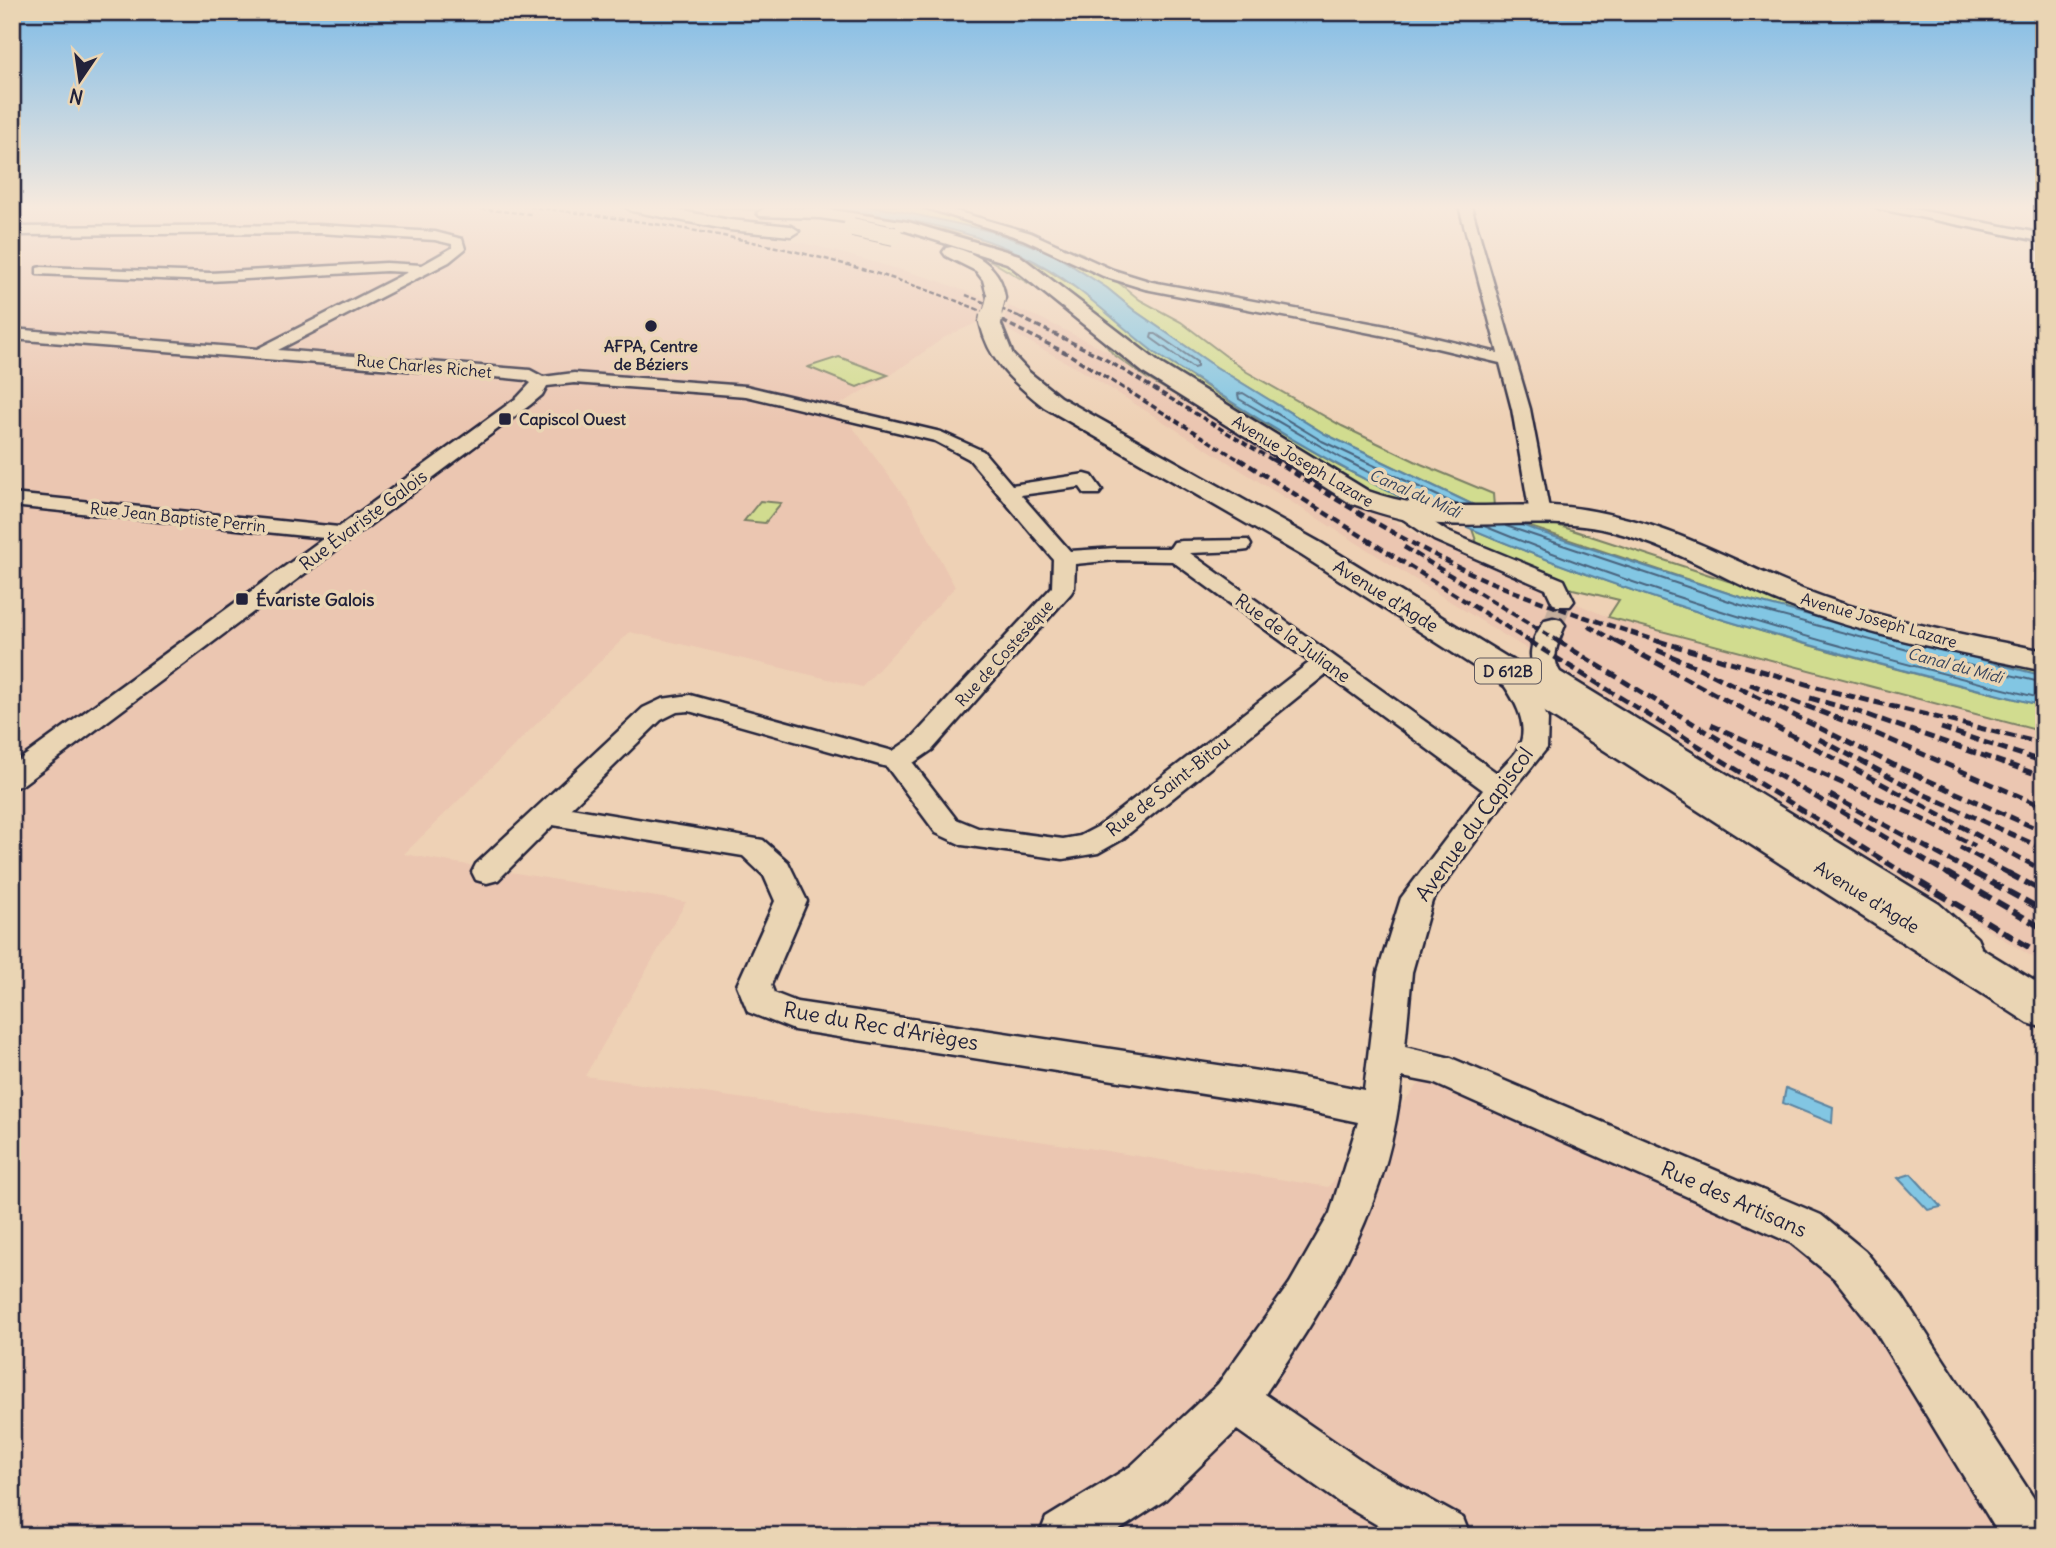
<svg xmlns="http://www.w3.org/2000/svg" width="2056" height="1548" viewBox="0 0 2056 1548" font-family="Delius,sans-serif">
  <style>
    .built { fill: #ebc6b1 }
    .green { fill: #d1dc8f; stroke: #7a7f65; stroke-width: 2 }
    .water { fill: #82c6e3; stroke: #5c84a0; stroke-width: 2 }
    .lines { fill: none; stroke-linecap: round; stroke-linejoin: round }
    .shore { stroke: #48647e; stroke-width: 2 }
    .minor-tunnel { stroke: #c5ae9d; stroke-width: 21; stroke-dasharray: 21 10; stroke-linecap: butt }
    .minor-casing { stroke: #22223b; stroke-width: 5 }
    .major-casing { stroke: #22223b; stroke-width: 5 }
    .minor { fill: #ead5b4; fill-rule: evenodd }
    .major { fill: #ead5b4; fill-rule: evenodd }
    .rail-far4 { stroke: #22223b; stroke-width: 2.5; stroke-dasharray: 5 2.5; stroke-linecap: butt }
    .rail-far3 { stroke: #22223b; stroke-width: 3.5; stroke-dasharray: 6 3.5; stroke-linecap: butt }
    .rail-far2 { stroke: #22223b; stroke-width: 4.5; stroke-dasharray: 8 4.5; stroke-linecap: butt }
    .rail-far1 { stroke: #22223b; stroke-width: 5; stroke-dasharray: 10 5; stroke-linecap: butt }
    .rail { stroke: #22223b; stroke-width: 6; stroke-dasharray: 13 6; stroke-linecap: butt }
    .major-bridge-far1-casing { stroke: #22223b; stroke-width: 20; stroke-linecap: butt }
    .major-bridge-casing { stroke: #22223b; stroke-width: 25; stroke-linecap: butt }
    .major-bridge-far1 { stroke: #ead5b4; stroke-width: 18 }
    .major-bridge { stroke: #ead5b4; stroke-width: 22 }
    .poi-dot { fill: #22223b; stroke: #ead5b4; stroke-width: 2.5 }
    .labels { text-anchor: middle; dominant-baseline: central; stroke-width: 7; stroke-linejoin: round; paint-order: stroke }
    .far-poi-label { font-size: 16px; font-weight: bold; fill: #22223b; stroke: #ead5b4 }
    .far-street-label { font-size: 16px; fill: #22223b; stroke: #ead5b4 }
    .far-water-label { font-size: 16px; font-style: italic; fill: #35435d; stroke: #ead5b4 }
    .shield { fill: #ead5b4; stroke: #5e585f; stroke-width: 2 }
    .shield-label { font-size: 16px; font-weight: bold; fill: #22223b }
    .street-label { font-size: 18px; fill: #22223b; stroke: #ead5b4 }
    .poi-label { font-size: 18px; font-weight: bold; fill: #22223b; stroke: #ead5b4; text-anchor: start }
    .near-street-label { font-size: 21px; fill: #22223b; stroke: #ead5b4 }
  </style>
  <rect width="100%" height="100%" fill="#eed1b5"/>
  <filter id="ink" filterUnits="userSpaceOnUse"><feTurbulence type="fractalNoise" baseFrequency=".0143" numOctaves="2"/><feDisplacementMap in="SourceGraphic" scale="14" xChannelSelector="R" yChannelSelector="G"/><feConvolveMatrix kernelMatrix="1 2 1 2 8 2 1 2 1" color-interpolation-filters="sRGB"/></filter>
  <g filter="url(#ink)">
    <g class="built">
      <polygon points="12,206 590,206 709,224 816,246 930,278 990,300 983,320 945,337 891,375 837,406 912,507 955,587 862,687 630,632 404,854 686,902 585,1076 1101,1150 1328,1187 1435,1066 1834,1232 2044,1508 2044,1536 12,1536"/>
      <polygon points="1008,306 1040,318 1113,354 1145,377 1425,539 1608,617 2044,732 2044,964 1499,632 1084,372 1002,327"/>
    </g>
    <g class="green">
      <polygon points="698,206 798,206 855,213 944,230 1023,255 1081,291 1155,353 1252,416 1339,466 1415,504 1410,511 1318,480 1145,377 1113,354 1096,333 1053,298 983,256 905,231 872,224 792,213"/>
      <polygon points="864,206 902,206 961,215 1022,231 1083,254 1140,300 1181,322 1247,372 1342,426 1421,464 1493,494 1494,507 1480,508 1325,434 1216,367 1135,311 1107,288 1050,252 899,211"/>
      <polygon points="839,357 888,375 857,387 808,367"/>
      <polygon points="760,501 781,503 765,523 744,521"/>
      <polygon points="1540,514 1560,526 1728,581 1779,590 1842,609 2044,653 2044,676 1743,598 1507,519"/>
      <path d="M1472,529c183,78 378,130 572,177v26l-436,-115 11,-17 -63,-15 -76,-33z"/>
    </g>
    <g class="water">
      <path d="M798,206h66l35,5 91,20 60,21 57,36 28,23 81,56 109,67 159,76 53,21 206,67 301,78v30c-227,-56 -456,-116 -666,-220 -61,-31 -120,-66 -177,-104 -15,-10 -31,-18 -46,-29 -43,-33 -81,-74 -131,-97 -68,-33 -151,-43 -226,-50z"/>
      <polygon points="1786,1088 1833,1107 1832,1123 1783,1103"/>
      <polygon points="1911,1174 1941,1207 1928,1210 1898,1178"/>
    </g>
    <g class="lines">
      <g class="shore">
        <polygon points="1152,334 1156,334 1197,362 1197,367 1193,368 1151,338"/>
        <polyline points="1429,503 1343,459 1239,399 1238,394 1243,393 1322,441 1455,504"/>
        <path d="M1484,526c182,75 369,126 560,173"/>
        <polyline points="1506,526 1741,605 1930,656 2044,683"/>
      </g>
      <polyline class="minor-tunnel" points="1553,625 1562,601"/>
      <g class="minor-casing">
        <g id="minor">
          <polygon points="920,206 938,206 1031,233 1113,270 1152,282 1386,326 1498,353 1459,206 1471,206 1530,409 1550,514 1547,518 1533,518 1530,514 1512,409 1500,363 1386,336 1145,289 1103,276 1023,239"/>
          <polygon points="1874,206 1897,206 2044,234 2044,242 1880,209"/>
          <path d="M319,225l116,7 27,7 3,10 -16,13 -171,88 252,20 13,7 31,-4 172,13 195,46 42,19 29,34 73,-11 7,2 10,14 -3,4h-14l-5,-7 -59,8 49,56 46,-3h54l4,-6 8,-1 66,-1 3,5 -3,5 -8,1 -50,2 307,220c6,-8 18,-17 22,-26 13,-28 -12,-57 -26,-78l3,-5 9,-2 9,2 21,27 13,28 -1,29 -38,47 -77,106 -20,71 -7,75 46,11 370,157 44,36 37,45 142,218v22h-44l-128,-210 -37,-47 -44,-36 -358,-160 -31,-6c-12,125 -68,216 -137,317l109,75 89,49 7,18h-74l-56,-33 -103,-73 -72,70 -55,36h-71l7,-18 85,-52 87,-82 72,-101 40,-70 28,-91 -66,-14 -498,-78 -46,-18 -11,-27 38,-84 -11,-25 -21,-20 -190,-31 -55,55 -11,3 -11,-3 -4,-8 4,-8 167,-156 19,-9 28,-4 203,56 19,-13 140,-151 1,-28 -84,-100 -34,-18 -189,-45 -172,-13 -27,3 -5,9 -12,10 -508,380 -10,3v-23l312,-227 -312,-32v-12l327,33 179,-130 13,-14 -5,-3 -19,-2 -495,-39v-10l245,20 151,-77 -22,-1 -176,10 -173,-7v-6l5,-1 168,6 176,-10 36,2 30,-17v-4l-17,-4 -116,-7 -307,2v-8zM1116,560l56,1 138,101 -211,164 -19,10 -17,3 -85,-11 -22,-9 -43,-56 19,-13 139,-157 3,-5 1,-24zM1326,674l157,116 -82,108 -23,74 -14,118 -72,-14 -495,-74 -23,-9 -3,-8 36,-84 -19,-39 -25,-22 -192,-32 90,-88 16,-8 12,-1 198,56 49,66 26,12 101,14 35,-6 23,-13z"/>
          <polygon points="1410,509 1417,511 1448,532 1564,580 1574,601 1570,606 1554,606 1546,589 1434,540 1403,519 1400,515 1403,511"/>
          <path d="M1553,618l8,2 4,5c-6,16 -15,31 -5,47l379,232 38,34 4,9 -4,9c-26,8 -43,-19 -60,-36l-375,-238c-17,-22 -13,-39 3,-62z"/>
        </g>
      </g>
      <g class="major-casing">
        <g id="major">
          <polygon points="624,206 655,206 730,220 791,226 799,231 791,236 730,230 632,211"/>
          <path d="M765,208h55l88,14 111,33 142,109 207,127c61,23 121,12 184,15 23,1 46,5 68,11 65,15 121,48 182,72 78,31 161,45 242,62v20c-88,-19 -178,-35 -262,-68 -57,-23 -110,-57 -171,-72 -62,-15 -122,-2 -185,-8 -26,-3 -51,-11 -76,-20l-205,-129 -138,-111 -101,-32 -86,-13 -60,-2 -3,-3z"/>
          <path d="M952,247c27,7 50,21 53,51l-2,4h-14l-6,-22 -7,-9 -30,-15 -3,-4 3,-4z"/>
          <path d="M990,316l10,6 13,33 16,17 31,25 261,146 723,444v41l-16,-5 -727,-468 -257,-148c-30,-24 -56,-46 -64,-85z"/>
        </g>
      </g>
      <use href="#minor" class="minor"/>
      <use href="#major" class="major"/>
      <g class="rail-far4">
        <polyline points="434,206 460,207"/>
        <polyline points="451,206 531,214"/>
        <path d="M522,206c162,19 325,46 476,112"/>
        <polyline points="966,295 1023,318"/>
      </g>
      <g class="rail-far3">
        <polyline points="994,317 1070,355 1241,461"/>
        <polyline points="1019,317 1100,356 1274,461"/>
      </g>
      <g class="rail-far2">
        <polyline points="1239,459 1532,643"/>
        <path d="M1272,459c69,44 139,87 214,121 58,25 118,43 177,63"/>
        <polyline points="1404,547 1561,643"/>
        <polyline points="1588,626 1619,643"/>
      </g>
      <g class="rail-far1">
        <polyline points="1529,641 1907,875"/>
        <polyline points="1558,641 1771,771 1950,875"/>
        <polyline points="1616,641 2044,871"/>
        <polyline points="1658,641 1834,692 2044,744"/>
        <polyline points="1657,650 1701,669 1896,766 2044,832"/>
        <polyline points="1750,684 1870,731 2044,807"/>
        <polyline points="1810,698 1862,713 2044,777"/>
        <polyline points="1711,725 1910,813 1975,846"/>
        <polyline points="1941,728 2044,762"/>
        <polyline points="1819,739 1921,793 2044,849"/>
        <polyline points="1830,795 1977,875"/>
        <polyline points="1960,847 2012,875"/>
      </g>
      <g class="rail">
        <polyline points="1904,873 2044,956"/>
        <polyline points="1947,873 2044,929"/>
        <polyline points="1974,873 2044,911"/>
        <polyline points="2008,873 2044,892"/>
      </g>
      <g class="major-bridge-far1-casing">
        <g id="major-bridge-far1">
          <polyline points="852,227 894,236"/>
          <polyline points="991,318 996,298"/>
        </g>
      </g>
      <g class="major-bridge-casing">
        <polyline id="major-bridge" points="990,322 991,317"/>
      </g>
      <use href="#major-bridge-far1" class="major-bridge-far1"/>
      <use href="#major-bridge" class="major-bridge"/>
    </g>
  </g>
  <linearGradient id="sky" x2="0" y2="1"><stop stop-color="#7fbbe6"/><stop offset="0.49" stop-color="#f7eade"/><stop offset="1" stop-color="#f7eade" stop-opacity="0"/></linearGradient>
  <rect width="2056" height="423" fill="url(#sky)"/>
  <g class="poi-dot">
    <circle cx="651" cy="326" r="7"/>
    <rect x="498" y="412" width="14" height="14" rx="3.5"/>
    <rect x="235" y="592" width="14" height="14" rx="3.5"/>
  </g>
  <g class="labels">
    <g class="far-poi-label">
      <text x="651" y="346">AFPA, Centre<tspan x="651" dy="18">de Béziers</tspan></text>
      <text x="519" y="419" text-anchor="start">Capiscol Ouest</text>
    </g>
    <g class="far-street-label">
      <text transform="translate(424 366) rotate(5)">Rue Charles Richet</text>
      <text transform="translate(1303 461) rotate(31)">Avenue Joseph Lazare</text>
      <text transform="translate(178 517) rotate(6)">Rue Jean Baptiste Perrin</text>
      <text transform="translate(1879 620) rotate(16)">Avenue Joseph Lazare</text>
      <text transform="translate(1004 653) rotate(-48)">Rue de Costesèque</text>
    </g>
    <g class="far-water-label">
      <text transform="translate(1415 493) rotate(24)">Canal du Midi</text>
      <text transform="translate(1955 665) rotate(15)">Canal du Midi</text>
    </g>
    <rect class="shield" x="1475" y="658.5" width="66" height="25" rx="5"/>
    <g class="shield-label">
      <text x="1508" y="671">D 612B</text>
    </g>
    <g class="street-label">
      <text transform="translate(363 520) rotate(-37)">Rue Évariste Galois</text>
      <text transform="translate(1386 596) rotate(32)">Avenue d'Agde</text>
      <text transform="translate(1293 638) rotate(36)">Rue de la Juliane</text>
      <text transform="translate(1168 786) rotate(-38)">Rue de Saint-Bitou</text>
      <text transform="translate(1867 897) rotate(32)">Avenue d'Agde</text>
    </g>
    <g class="poi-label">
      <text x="256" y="599">Évariste Galois</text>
    </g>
    <g class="near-street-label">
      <text transform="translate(1474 824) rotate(-54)">Avenue du Capiscol</text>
      <text transform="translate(881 1026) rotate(10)">Rue du Rec d'Arièges</text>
      <text transform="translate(1734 1199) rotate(24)">Rue des Artisans</text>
    </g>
  </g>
  <rect width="2056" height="1548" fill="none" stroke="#ead5b4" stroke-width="42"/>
  <rect x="21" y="21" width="2014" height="1506" fill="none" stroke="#22223b" stroke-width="2.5" filter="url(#ink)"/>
  <g transform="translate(80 80) rotate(193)" stroke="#ead5b4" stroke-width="5" paint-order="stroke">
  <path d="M0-5L12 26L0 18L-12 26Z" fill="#22223b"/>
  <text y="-10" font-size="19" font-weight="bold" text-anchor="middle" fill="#22223b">N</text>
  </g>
</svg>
